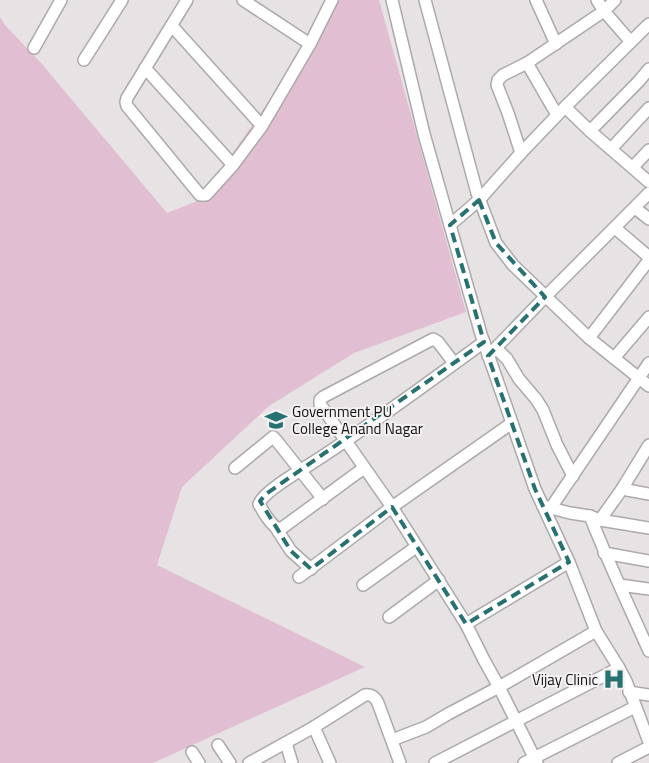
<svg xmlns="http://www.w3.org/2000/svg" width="649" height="763" viewBox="0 0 649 763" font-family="'Titillium Web',sans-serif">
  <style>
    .green { fill: #e2bed2 }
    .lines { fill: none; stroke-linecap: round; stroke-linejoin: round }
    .minor-casing { stroke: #ada9ab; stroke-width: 14 }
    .minor { stroke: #fff; stroke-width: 11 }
    .marked { fill: none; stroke: #277271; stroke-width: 4; stroke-dasharray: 10 6; stroke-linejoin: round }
    .labels { text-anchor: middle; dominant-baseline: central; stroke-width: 4; stroke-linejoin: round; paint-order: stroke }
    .poi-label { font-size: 15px; fill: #111011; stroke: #f5f1f3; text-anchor: start }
  </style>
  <rect width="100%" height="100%" fill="#e7e3e5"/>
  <polygon class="green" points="339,0 379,0 466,312 354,353 269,406 182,487 157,565 365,667 153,763 0,763 0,17 5,25 41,63 167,213 200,200"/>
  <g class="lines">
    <g class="minor-casing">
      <g id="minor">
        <polyline points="187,0 127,98 126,102 127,106 200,195 206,195 233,165 262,126 310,44 332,0"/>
        <polyline points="243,0 310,44"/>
        <polyline points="392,0 424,134 481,334 535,489 569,562 596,631 619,668 626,681 649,742"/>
        <polyline points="425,0 477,193 496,243 513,265 589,338 649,386"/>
        <polyline points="536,0 556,44"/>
        <polyline points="597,0 604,11 630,41"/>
        <polyline points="172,26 262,126"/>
        <polyline points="34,48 61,0"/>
        <polyline points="84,60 122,0"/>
        <polyline points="527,63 557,115"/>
        <polyline points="145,68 233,165"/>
        <polyline points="565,107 590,131 649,182"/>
        <polyline points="590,131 639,81 649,69"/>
        <polyline points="611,149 649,108"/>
        <polyline points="521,153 508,113 497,85 498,80 503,75 527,63 604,11 615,0"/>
        <polyline points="633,167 649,150"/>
        <polyline points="635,208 649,219"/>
        <polyline points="450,225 479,200 521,153 565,107 649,24"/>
        <polyline points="615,228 649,257"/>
        <polyline points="589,338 649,260"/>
        <polyline points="496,348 507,359 519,379 536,399 543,410 557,445 573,476"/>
        <polyline points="488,356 545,297 649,193"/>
        <polyline points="614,358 649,317"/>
        <polyline points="454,363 438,342 433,339 323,397 320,400 320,404 392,507 466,624 484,660 499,687 596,631"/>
        <polyline points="235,468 273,437 276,440 323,499"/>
        <path d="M364,468l-82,60c-1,0 -3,1 -4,0 -6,-1 -16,-18 -19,-24 4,-12 39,-32 50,-39 60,-38 117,-81 175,-123"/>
        <polyline points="622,489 649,494"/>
        <polyline points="543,506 570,513 590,516 600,520 649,528"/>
        <polyline points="550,509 649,363"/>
        <path d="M590,516c18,46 39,90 59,135"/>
        <polyline points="600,520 622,489 649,445"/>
        <polyline points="276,528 291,551 311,569"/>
        <polyline points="604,553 649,561"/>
        <polyline points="299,577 392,507 512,423"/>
        <polyline points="363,585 416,547"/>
        <polyline points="620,585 649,589"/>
        <polyline points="389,617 439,580"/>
        <polyline points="466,624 569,562"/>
        <polyline points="629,692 649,695"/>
        <polyline points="314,727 330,763"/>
        <polyline points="392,740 426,727 448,714 499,687 516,721 435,763"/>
        <polyline points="286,743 292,763"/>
        <polyline points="218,745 230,763"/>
        <polyline points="192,752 199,763"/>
        <path d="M249,763l65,-36 51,-32c7,-1 10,2 13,8l22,60"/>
        <polyline points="524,763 635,707"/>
        <polyline points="537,763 516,721 619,668"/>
        <polyline points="618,763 649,747"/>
      </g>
    </g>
    <use href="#minor" class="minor"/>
  </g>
  <path class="marked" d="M479,200l17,43 49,54 -57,59 47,133 34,73 -103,62 -74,-117 -81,62 -20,-18 -31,-50 6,-7 218,-152 -34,-117z"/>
  <defs>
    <g id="university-bare" transform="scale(1.725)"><path d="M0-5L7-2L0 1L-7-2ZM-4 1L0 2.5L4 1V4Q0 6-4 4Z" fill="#277271" stroke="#f5f1f3" stroke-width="2.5" paint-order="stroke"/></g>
    <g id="hospital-bare" transform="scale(1.725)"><path d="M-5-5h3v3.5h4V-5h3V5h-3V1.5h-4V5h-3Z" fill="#277271" stroke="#f5f1f3" stroke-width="2.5" paint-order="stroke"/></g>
  </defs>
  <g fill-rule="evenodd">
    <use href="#university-bare" x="276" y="420"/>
    <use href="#hospital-bare" x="614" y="679"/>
  </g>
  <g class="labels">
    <g class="poi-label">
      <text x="292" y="411">Government PU<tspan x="292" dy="17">College Anand Nagar</tspan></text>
      <text x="598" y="679" text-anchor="end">Vijay Clinic</text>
    </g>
  </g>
</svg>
